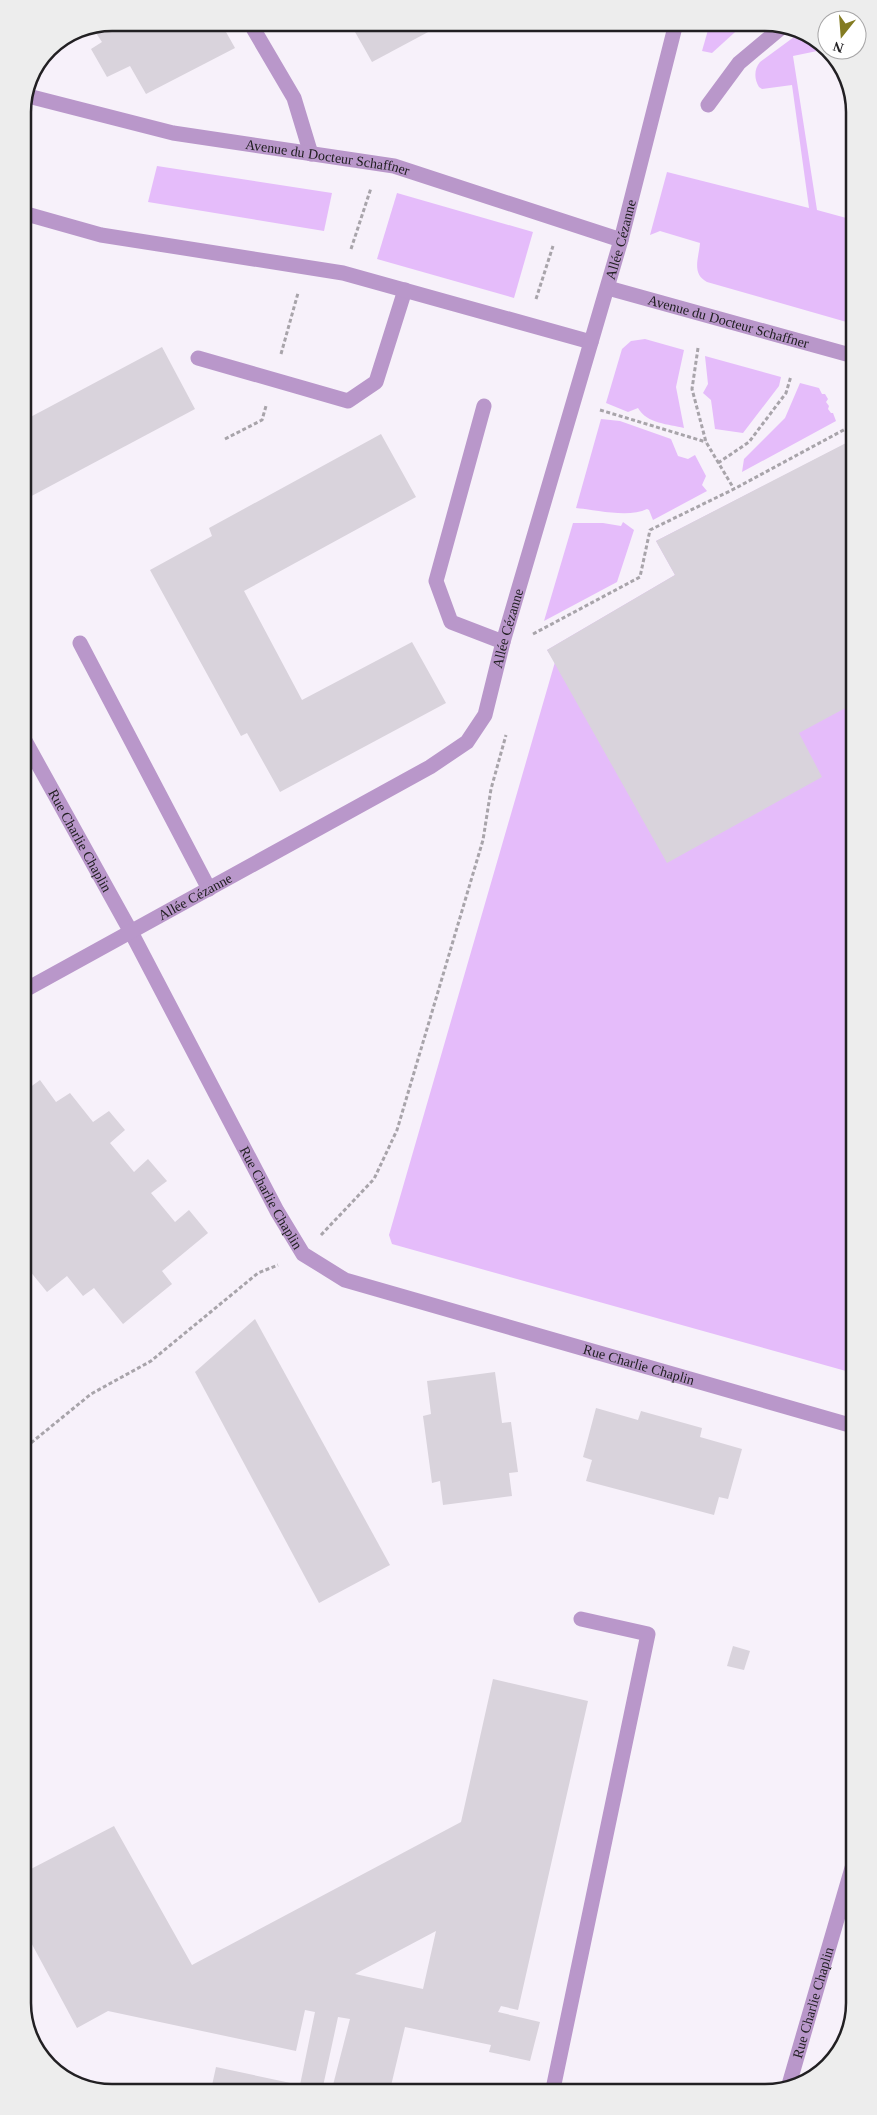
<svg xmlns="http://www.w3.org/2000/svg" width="877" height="2115" viewBox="0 0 877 2115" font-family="'Times New Roman',serif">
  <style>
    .green { fill: #e5bcfa }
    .building { fill: #d9d3dc; fill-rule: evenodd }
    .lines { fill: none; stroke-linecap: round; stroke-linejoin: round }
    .path { stroke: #a8a4aa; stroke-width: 3; stroke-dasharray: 4 2.5; stroke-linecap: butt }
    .lane { stroke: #b997ca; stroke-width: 15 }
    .street { stroke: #b997ca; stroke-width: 15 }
    .labels { text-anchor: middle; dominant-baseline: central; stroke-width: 5; stroke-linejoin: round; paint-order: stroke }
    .street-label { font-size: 14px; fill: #222023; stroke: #fff }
    .rim { fill: none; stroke: #222023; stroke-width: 2.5 }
  </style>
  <rect width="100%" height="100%" fill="#f7f1fa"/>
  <g class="green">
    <polygon points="710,23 745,23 712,53 702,51"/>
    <path d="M794,37l19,4 9,9 -29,6 24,154 33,9v104l-143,-41c-16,-8 -8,-25 -7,-39l-40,-12 -10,4 17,-63 142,36 -17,-123 -30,4 -3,-2c-5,-8 -5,-18 1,-25z"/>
    <polygon points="157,166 332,193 324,231 148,202"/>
    <polygon points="397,193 533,232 514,298 377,259"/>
    <path d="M645,339l39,11 -8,37 8,41c-15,-4 -37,-4 -46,-20l-10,4 -22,-9 16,-54 9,-8z"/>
    <polygon points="705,356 781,377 779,386 743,433 715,429 711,400 703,393 708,384"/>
    <polygon points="800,383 819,388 822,394 825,394 828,399 826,402 829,406 828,409 831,413 833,413 836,421 742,472 744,459 785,418"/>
    <path d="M601,419l19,2 51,18 7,17 10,3 7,-4 11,21 -4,9 5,6 -54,29 -4,-10 -2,-1c-18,9 -51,1 -71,-1z"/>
    <polygon points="851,441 853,1373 392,1244 389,1235 555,662 547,650 675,575 656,541"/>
    <polygon points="623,522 634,530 617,582 544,621 573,523 603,523 621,526"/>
  </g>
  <g class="building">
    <polygon points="113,23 221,23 235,48 146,94 130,66 107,77 91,49 102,42 92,27"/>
    <polygon points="350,23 445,23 372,62"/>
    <polygon points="162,347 195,409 24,500 23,421"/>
    <polygon points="381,434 416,497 244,591 302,700 412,642 446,703 280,792 247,733 241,736 150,570 212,536 209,528"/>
    <polygon points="848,442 851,448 851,705 799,733 822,777 667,863 547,650 675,575 656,541"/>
    <polygon points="40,1080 56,1102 70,1093 93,1122 109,1111 125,1130 110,1143 134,1172 148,1159 167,1181 151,1193 175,1222 189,1210 208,1233 162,1271 172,1284 123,1324 94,1288 83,1296 67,1276 47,1292 25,1265 25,1091"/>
    <polygon points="255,1319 390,1565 319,1603 195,1372"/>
    <polygon points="495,1372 502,1423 511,1422 518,1472 509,1473 512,1496 443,1505 440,1481 432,1483 423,1416 431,1414 427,1381"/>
    <polygon points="596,1408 638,1420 641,1411 702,1428 700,1437 742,1449 728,1499 719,1497 714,1515 586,1481 592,1460 583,1457"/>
    <polygon points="733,1646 750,1651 744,1670 727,1666"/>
    <path d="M493,1679l95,22 -70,309 -17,-4 -3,6 42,10 -10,39 -41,-9 2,-7 -86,-18 -15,63 -35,1 -22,-6 17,-66 -12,-2 -16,74 -105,1 -6,-2 5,-23 84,18 15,-73 -10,-2 -9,41 -188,-40 -31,17 -50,-93v-64l87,-45 78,139 269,-143zM436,1931l-13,58 -68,-15z"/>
  </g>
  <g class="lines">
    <g class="path">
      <polyline points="351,249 371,188"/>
      <polyline points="536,299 553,246"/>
      <polyline points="698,348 692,389 706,442 734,489"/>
      <polyline points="281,354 298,293"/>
      <polyline points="600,410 706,442"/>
      <polyline points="225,439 262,420 266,406"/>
      <polyline points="718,463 749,442 786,393 791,376"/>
      <polyline points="533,634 640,577 650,530 734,489 851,426"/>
      <polyline points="321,1235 374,1179 397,1130 483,840 491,789 506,735"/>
      <polyline points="26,1447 91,1394 151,1361 258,1273 278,1265"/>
    </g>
    <g class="lane">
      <polyline points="250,23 294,98 311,154"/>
      <polyline points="708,105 739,63 782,27"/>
      <polyline points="198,358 348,401 376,382 405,290"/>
      <polyline points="484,406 436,581 451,622 503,642"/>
      <polyline points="80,643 209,889"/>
      <polyline points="553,2089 648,1634 581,1619"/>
    </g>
    <g class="street">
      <path id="s1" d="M28,96l145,37 221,33 227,74"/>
      <polyline points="23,213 101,235 343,273 591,342"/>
      <path id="s2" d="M608,288l242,67"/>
      <path id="s3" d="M24,739l107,193 146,279 26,43 42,26 508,146"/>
      <path id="s4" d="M25,990l405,-223 37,-25 18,-27 18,-73 118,-402 55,-217"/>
      <path id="s5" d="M788,2088l66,-227"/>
    </g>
  </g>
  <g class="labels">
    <g class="street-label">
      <text stroke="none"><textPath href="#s1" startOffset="306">Avenue du Docteur Schaffner</textPath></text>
      <text stroke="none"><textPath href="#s4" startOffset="1034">Allée Cézanne</textPath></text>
      <text stroke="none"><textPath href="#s2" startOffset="125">Avenue du Docteur Schaffner</textPath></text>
      <text stroke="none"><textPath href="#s4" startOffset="629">Allée Cézanne</textPath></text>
      <text stroke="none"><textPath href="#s3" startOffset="116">Rue Charlie Chaplin</textPath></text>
      <text stroke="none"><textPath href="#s4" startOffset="194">Allée Cézanne</textPath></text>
      <text stroke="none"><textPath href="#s3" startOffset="521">Rue Charlie Chaplin</textPath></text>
      <text stroke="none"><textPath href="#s3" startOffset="941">Rue Charlie Chaplin</textPath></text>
      <text stroke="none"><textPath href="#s5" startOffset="89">Rue Charlie Chaplin</textPath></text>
    </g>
  </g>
  <path d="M0 0H877V2115H0ZM112 31H765A81 81 0 0 1 846 112V2003A81 81 0 0 1 765 2084H112A81 81 0 0 1 31 2003V112A81 81 0 0 1 112 31Z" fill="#ededed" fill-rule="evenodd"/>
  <path class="rim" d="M112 31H765A81 81 0 0 1 846 112V2003A81 81 0 0 1 765 2084H112A81 81 0 0 1 31 2003V112A81 81 0 0 1 112 31Z"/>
  <g transform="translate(842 35) rotate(197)"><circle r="24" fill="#ffffff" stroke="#a7a6a7"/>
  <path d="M0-4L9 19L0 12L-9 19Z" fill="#837b21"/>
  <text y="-8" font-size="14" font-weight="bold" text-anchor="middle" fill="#222023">N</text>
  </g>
</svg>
